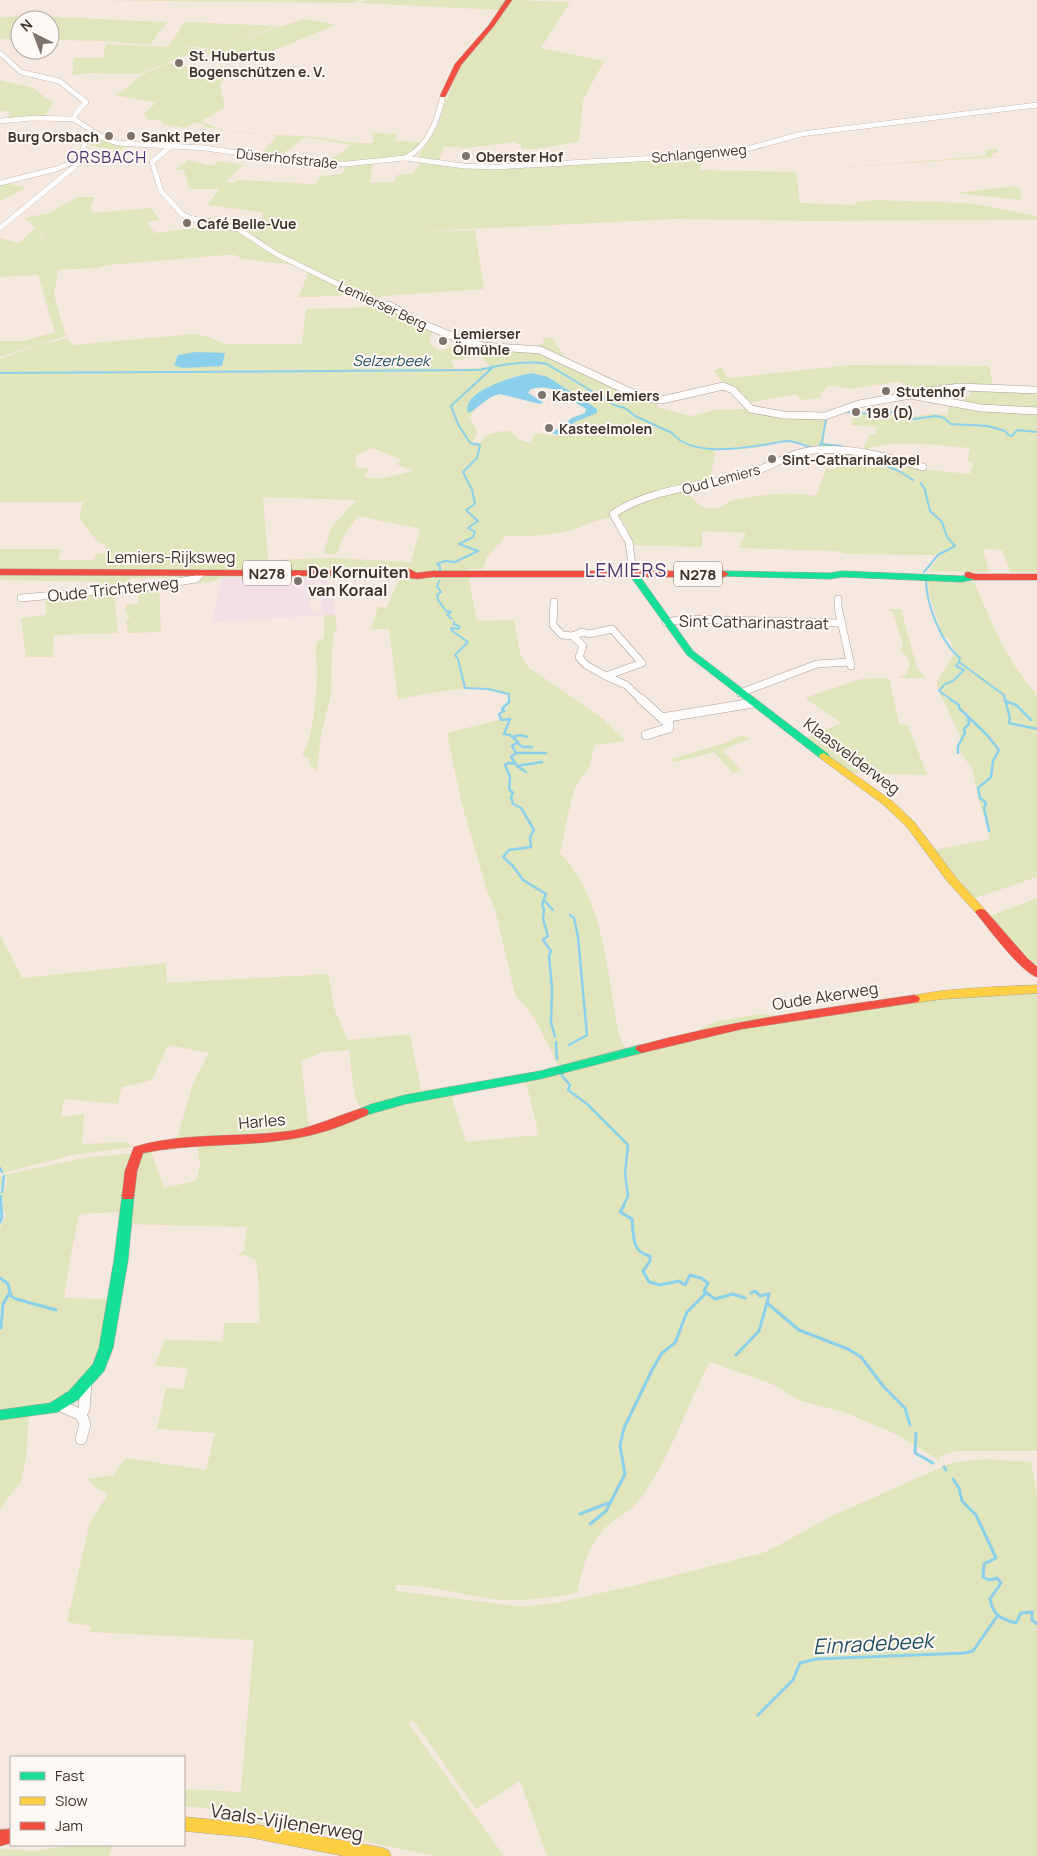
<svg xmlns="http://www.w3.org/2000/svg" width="1037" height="1856" viewBox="0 0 1037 1856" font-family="Manrope,sans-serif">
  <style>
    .commercial { fill: #f1e1e6; fill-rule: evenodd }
    .green { fill: #e0e5bc; fill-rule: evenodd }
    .water { fill: #8bd0ea }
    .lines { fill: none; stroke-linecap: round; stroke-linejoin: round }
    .stream-far2 { stroke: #8bd0ea; stroke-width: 2 }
    .stream-far1 { stroke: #8bd0ea; stroke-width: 2.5 }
    .stream { stroke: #8bd0ea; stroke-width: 3 }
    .street-far3-casing { stroke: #a99f97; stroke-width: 5.5 }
    .street-far2-casing { stroke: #a99f97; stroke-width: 8 }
    .street-far1-casing { stroke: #a99f97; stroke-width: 10 }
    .street-casing { stroke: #a99f97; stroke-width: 12 }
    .fast-casing { stroke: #a99f97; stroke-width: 1 }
    .slow-casing { stroke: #a99f97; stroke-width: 1 }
    .jam-casing { stroke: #a99f97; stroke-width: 1 }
    .street-far3 { stroke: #fefcfa; stroke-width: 5 }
    .street-far2 { stroke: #fefcfa; stroke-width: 7 }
    .street-far1 { stroke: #fefcfa; stroke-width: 9 }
    .street { stroke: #fefcfa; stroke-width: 11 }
    .fast { fill: #16e098; fill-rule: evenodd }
    .slow { fill: #ffcf43; fill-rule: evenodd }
    .jam { fill: #f24e42; fill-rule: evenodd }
    .poi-dot { fill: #7e726a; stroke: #fef8f4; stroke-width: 2 }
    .labels { text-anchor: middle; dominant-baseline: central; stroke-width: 4; stroke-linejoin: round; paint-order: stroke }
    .far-poi-label { font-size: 14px; font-weight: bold; fill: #3e332b; stroke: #fef8f4; text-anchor: start }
    .far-street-label { font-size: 14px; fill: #3e332b; stroke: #fef8f4 }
    .far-water-label { font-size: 15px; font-style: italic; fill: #255264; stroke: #fef8f4 }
    .shield { fill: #fef8f4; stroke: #786e67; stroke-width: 1 }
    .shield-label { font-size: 15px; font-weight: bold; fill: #3e332b }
    .far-quarter-label { font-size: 16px; letter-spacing: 1px; fill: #48326d; stroke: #fef8f4 }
    .street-label { font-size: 16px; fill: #3e332b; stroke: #fef8f4 }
    .poi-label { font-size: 16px; font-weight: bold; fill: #3e332b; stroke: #fef8f4; text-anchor: start }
    .quarter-label { font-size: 19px; letter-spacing: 1px; fill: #48326d; stroke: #fef8f4 }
    .near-street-label { font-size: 19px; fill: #3e332b; stroke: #fef8f4 }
    .near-water-label { font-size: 21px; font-style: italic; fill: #255264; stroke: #fef8f4 }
  </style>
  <rect width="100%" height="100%" fill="#f5e8df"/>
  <path class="commercial" d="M222,577l106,1 1,16 5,4 1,17 -123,7zM314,583h7v30h-9l-3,-11 4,-7z"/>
  <g class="green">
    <polygon points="78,0 360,0 351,3"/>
    <polygon points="368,0 506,0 500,10 358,3"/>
    <polygon points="512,0 570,2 541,48 604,61 583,100 579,142 534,149 522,149 521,145 513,142 466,148 444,146 439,162 420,157 419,155 437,128 445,103 461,64 493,27"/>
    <polygon points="40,16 161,22 167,22 150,45 103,41 50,40 50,20 20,20 20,40 0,39 0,17"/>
    <polygon points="305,19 336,25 245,62 198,52"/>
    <polygon points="185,22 279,26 209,48 176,46 202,49 140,74 88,73 72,75 74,58 103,58 106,44 168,47"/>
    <path d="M169,63l38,8 14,-5 23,4 -20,9 -4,6 5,22 -23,14c30,17 76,12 110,16 22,2 37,7 61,6v-10l24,1 -2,7 25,1 -8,11 -18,6 -71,4 18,-10 10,-8 -45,-8 -28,20 -18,-2 17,-19 -75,-9 3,-2 -8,-3 -13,6 -22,-4 1,-3 -17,-2 1,-3 -4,-2 13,-11 -41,-8 8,-4 18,-16z"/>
    <polygon points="0,80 33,88 53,103 44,117 8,119 10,112 0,111"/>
    <polygon points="93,134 108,143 126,146 120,151 89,145 87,142 90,135"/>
    <polygon points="997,149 998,152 991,154 993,157 799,171 986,156 985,150"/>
    <polygon points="698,157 700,158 701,170 796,172 800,203 855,205 855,203 852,203 873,200 969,203 1037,216 1037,220 812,221 676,219 408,232 475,230 484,289 382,296 379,299 352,289 327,277 280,253 244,230 190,217 282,223 262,221 263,212 207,205 219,189 189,189 184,170 175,170 188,160 212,166 220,161 243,165 226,182 234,183 237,180 315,184 321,176 342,174 347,165 374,163 369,172 372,172 370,183 394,182 397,175 413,174 421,162 453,167 498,169"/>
    <polygon points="6,183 26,188 0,201 0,184"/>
    <polygon points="1015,186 1020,188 1021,200 955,193"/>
    <path d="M78,197h17l-4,9 1,7 59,-5 9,12 -13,2 8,11 63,-8 18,5 58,35 -52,-6 -7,-4h-9l-118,10 -10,3 -40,2 -4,25 12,41 -66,21v-16h23l32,-9 -17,-57 -38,2v-39l19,5 16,-15 13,17c-6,-11 -14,-20 -24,-27l25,-5z"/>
    <polygon points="309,271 358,295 322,296 321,294 321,297 299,297"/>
    <path d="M382,303l52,28 -5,7 3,8 8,5 23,-8 11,4 59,3 122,52 4,6 32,8 24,-6 29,-1 84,9 -4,15v10l39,6 7,-15h5l2,-7 -26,-2 4,-13h42l16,5 16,-3 18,1 2,-10 16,-1 -2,-8h8l-1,-6 -55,2 -15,-10h-5l-46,7 -20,-4 -8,8 -1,5 -18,2 -6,-6 -49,9 -24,-18 -9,-15 8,-2 6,10 123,-13 138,1 4,18 44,4v184h-27l-8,-22 -19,-1 6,23 -59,-1v-4l6,-5 1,-7 -89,-1 -13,-3 -96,-3 7,-15 -44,-2v16l-68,-2 -7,-17 -7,-11c-21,-1 -37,11 -56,15 -19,4 -38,4 -58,4l-19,21 -4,12h-16l10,52 37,-1 6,33 8,14 74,51 24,23 -31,4 -6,22 -13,19 -4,11 -12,56c40,41 46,105 55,159 2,11 3,27 11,36l-67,18 -24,-47 -20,-25 -20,-85 -7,-15 -27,-93 -14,-68 55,-14 -1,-4 7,-8 1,-10c-20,-19 -84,-2 -111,2l-9,-70h-18l7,-22h9l12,-28 -177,-2 -10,5 -40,3 21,-8 -62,1 -1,4 -30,4 1,-4 -101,-2v-31h61l-3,11h36l2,-6 10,-1 1,-6 -9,-5 -19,-24 4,-16h-83v-143l39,-14 29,-7 4,7 121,-11 13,2 19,8h77l4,-35 46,-1zM481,357l9,10 -35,2 -4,-9zM531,373l17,4 49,32v4l-22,9 -18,14 -22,-3 -5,10 -12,-4 -8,-8c-12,0 -23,1 -30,12h-9l6,-6 -3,-2 4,-1 -8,-16c19,-29 25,-39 61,-45zM786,440l8,1 17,6 53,4c17,-13 83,-5 106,-3l-3,14 6,1 -3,11 -49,-5 -72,-18h-9l-4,18h-10l-10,27c-28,-5 -55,-1 -82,4 -11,3 -15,12 -30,7 -7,-3 -13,-10 -17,-16l11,-8 12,-3 6,-31c23,1 49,0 70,-9zM373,448l29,12 -6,4 17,7 -33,8 -16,-2 5,-9h-11l-3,-2 2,-11zM263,497l93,3 -25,28 -7,25 12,2 7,-18 15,-21 62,13 -9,33 -77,-4 -66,2z"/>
    <polygon points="544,338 552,338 565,357 630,389 537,348 538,344 543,344"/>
    <path d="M927,581l47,1c18,40 32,80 63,112v183l-62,21 -35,-38 -7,-10 57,-11 -2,-12 -10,-29 -5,-28 -13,-18v-16l-23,-49v-5l18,-29 -5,-13 -8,-6 -12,-38z"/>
    <polygon points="159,587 161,632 128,633 126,619 129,619 129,614 126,614 126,605 138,604 138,590"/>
    <polygon points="114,592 118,633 54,635 53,657 26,657 21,618 46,615 46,598"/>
    <polygon points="888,609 901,609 917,668 926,678 899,678 906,674 910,665 907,656 901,651 903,645 893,612"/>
    <path d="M324,615h11l2,14 -3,3 -2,18 -1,44 -10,41 -4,36 -7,-6v-6l-8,-4c12,-14 15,-67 15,-86 0,-9 -3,-17 0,-27l7,-4z"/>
    <polygon points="889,678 899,724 908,725 927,775 850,773 804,739 841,723 805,698 861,679"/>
    <polygon points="742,735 749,739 722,750 741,770 733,773 714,752 675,762 671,759 725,743"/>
    <polygon points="1037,898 1037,968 990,916"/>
    <path d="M0,935l22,43 144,-15 1,20 161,-9 7,37 13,29 62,-6 11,56 36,-5 10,1 -8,3 -7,10 14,43 73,-7 -14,-57 221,-52 240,-33 51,-2v460h-81l-16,5v5l-44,-27 -50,-21 -47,-13 -27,-16 -62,-22c-24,44 -39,95 -69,136 -10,14 -27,20 -38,32 -16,18 -21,40 -26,63 -28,5 -55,9 -84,6 -32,-4 -64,-15 -98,-14l2,6 126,16 38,-5 76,-17 129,-33 66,-36 119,-53 34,-4 46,3 6,32v362h-490l-27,-75 -44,28 -63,-89 -5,3 96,133h-69l-87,-18 -111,-18 -4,-6 -5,-3 -44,-5v-17l55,3 2,-2 13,-150 -164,-8 1,-6 -24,-4 23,-100 18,-28 -12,-6 -8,-9 25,-4 13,-17 80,12 9,-37 -58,-4 9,-41 17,1 5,-21 -33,-2 10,-26 57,1 3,-18h35c-2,-22 1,-42 -5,-63l-9,-5 -9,1 7,-6 3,-23 -126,-3 2,-12 -44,2 -9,45 -6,39 45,1 -9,61 -40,40 -60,12v-184l6,-13 -3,-6v-12l-3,-1v-5h4l3,-9 -1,-6 -4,1 1,5 -3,6v-12l84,-18 49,-5 17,-4 14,39 32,-7 4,-16 -3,-21 112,-12 60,-24 -9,-1 -4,-8 -3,-13 -4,-36 -26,2 -22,9 7,61 3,7 -134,10 16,-55 16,-31 -41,-8 -16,35 -30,7 -4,17 -54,-5 -3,18 23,-3 -2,30 44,-2 8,5 -62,8 -72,19 3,-2 -3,-4z"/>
    <polygon points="761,1014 781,1016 696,1031 717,1021"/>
    <polygon points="29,1415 26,1457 21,1481 0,1509 0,1417"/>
    <polygon points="73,1845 112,1845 109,1856 0,1856 0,1849 36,1851"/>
  </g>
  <g class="water">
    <polygon points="196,352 225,353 222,366 183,368 174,365 178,355"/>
    <path d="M531,373l17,4 49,32v4l-22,9 -17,13 -6,-2 20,-15 13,-5 1,-4c-17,-10 -36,-28 -56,-19l-2,3 15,9 -3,2 -40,-10c-13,2 -20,14 -32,19 -8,-22 48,-37 63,-40z"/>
  </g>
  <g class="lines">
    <g class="stream-far2">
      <path d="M0,373l479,-3c22,-5 46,-10 68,-6l69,42 9,2 10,8 37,17c22,28 86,12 115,8 8,0 18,5 26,7"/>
      <polyline points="844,412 875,414 894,412 906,418 914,419 936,416 944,418 951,424 988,426 1005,431 1008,435 1012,436 1017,430 1037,432"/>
      <polyline points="822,444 842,446"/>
      <polyline points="818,448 822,442 826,419"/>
      <polyline points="881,464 899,471 913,480"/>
      <polyline points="921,483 925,490 930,511 942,522 947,537 955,546 938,555 924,572"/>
      <polyline points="440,570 440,566 437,564 445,561 455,562 478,551 459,544 473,537 475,532 468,528 478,521 466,510 475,504 472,490 463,472 477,458 480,445 470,443 458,424 451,406 492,368"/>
      <path d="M926,580c0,23 15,63 34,78l-1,4 45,33 1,5"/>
      <polyline points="439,581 437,586 441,592 437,595 438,600 446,611 451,612 447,615 452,619"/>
      <polyline points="454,622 454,624 460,627 458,629 451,628 452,631 468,642 455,655 458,659 465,688 488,689 509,694 509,700"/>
      <polyline points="945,684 953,681 964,670 956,666 959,662"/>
      <polyline points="944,685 939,691 952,700"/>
    </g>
    <g class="stream-far1">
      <polyline points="509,699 509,702 502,709 504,711 499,714 501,720 510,719 504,734 510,735 518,742 512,746 516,753 511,757 516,764 508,763 505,765 510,777 509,789 513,793 511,797 513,804 521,808 534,830 530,837 531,847 509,850 503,857 513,866 523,880 546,894 542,905 544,909 543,919 548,936 543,940 551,951 549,956 552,989 551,1023 555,1036"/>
      <polyline points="950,699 959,705 959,708 987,735 999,750 993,761 991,777 978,788 980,798 986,803 984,808 989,831"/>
      <polyline points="1005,699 1010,718 1009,723 1037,729"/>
      <polyline points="1005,701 1016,705 1031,720"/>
      <polyline points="513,737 520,735 527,737"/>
      <polyline points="517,743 523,747 532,747"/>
      <polyline points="516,753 546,753"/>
      <polyline points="958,753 958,746 965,733 964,729 969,724 968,717"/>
      <polyline points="517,766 542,762"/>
      <polyline points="517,766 526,772"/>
      <polyline points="544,900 553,910"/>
      <polyline points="556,1042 557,1059"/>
      <polyline points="569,1045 587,1035 578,937 574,918 570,915"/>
      <polyline points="562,1073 562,1076 570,1085 568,1090 587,1104 628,1145 625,1173 628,1196 623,1206"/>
      <polyline points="0,1168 2,1172"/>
      <polyline points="2,1192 4,1176"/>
      <polyline points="1,1196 1,1206"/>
    </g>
    <g class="stream">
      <path d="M624,1205l-4,7 12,7c2,17 -1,33 18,37v5l-7,10 6,11 11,3 19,-4 6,4 5,-10 11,3 7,5 -4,8 11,8 18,-5 12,4"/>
      <polyline points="0,1222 2,1217 1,1205"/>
      <polyline points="0,1278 8,1284 11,1296 16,1299 56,1310"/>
      <polyline points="751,1293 755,1291 760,1296 769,1294 767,1303 799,1330 848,1349 861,1357 884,1387 905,1408 910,1425"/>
      <polyline points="1,1328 3,1304 10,1292"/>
      <polyline points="736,1355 759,1331 767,1303"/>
      <polyline points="916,1433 915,1453 933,1463"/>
      <polyline points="944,1467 946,1470"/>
      <path d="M953,1479l6,9 3,13 14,14 20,43 -12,6 -1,13 6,3 8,-2 4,5 -11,16c3,16 10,20 26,24l5,-10 11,-1v8l5,4"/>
      <polyline points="580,1514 611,1502"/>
      <polyline points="590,1524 606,1511 625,1474 620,1446 624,1428 652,1370 662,1353 675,1343 687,1312 706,1293"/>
      <polyline points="758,1715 793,1680 800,1663 816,1659 965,1653 973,1651 998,1615"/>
    </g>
    <g class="street-far3-casing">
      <g id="street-far3">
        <polyline points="0,53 21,72 59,81 86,102 76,113 74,119"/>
        <polyline points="0,121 34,118 74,119 103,138 117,143 205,148 304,163 346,164 405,158 464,166 496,167 729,154 801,134 1037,105"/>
        <polyline points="171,146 152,162 161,191 182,214 190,218 238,229 278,255 352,291 391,307"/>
        <path d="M405,158c24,-12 32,-37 38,-62"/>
        <polyline points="0,183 56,169 73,162"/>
        <polyline points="0,228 79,163 86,139 92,132"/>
      </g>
    </g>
    <g class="street-far2-casing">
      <g id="street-far2">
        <polyline points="389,305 416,321 459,339 483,346 540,350 643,398 662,400 723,386 733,390 751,409 783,415 825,416 859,404 910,395 981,408 1037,411"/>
        <polyline points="915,393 960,387 1037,390"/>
        <path d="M633,573l-4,-31 -16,-28c40,-27 92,-27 138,-41 21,-7 40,-21 64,-23 36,-3 73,7 108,17"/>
        <polyline points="21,598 145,587 196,579 202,573"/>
        <polyline points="838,599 838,607 851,666"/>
        <polyline points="554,602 553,625 562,635 573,636 582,632 589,634 612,629 642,663 606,676 626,685 642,700"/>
        <polyline points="666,622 686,619 842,623"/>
        <polyline points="573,636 583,646 579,657 586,665 606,676"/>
        <polyline points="740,693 817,664 850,662"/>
      </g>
    </g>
    <g class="street-far1-casing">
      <g id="street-far1">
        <polyline points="641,699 662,718"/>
        <polyline points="646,735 669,728 669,724 662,718 753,703"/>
      </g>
    </g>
    <g class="street-casing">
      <g id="street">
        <polyline points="59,1405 81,1415 85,1424 81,1439"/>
        <polyline points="81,1415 84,1409 86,1384"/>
      </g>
    </g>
    <g class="fast-casing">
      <g id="fast">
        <polygon points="633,570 636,571 693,651 828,754 829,756 828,758 820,758 687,655 628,573"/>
        <polygon points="724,571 830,573 842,571 961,576 975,574 980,577 978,579 961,582 842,577 830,579 721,576 719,574"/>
        <polygon points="641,1045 647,1049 645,1052 540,1079 405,1104 363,1116 359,1115 357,1112 359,1109 372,1104 405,1095 540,1071"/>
        <polygon points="128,1191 133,1193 134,1196 128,1260 113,1348 104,1371 79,1399 58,1412 0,1420 0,1410 50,1403 69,1391 93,1364 99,1348 114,1260 122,1196 123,1193"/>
      </g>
    </g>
    <g class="slow-casing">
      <g id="slow">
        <polygon points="824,753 892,801 915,823 956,878 985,910 987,912 985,914 977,914 948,882 907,827 884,805 820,758 819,756 820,754"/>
        <path d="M1037,985v8l-95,6 -28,4 -6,-4c9,-10 110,-13 129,-14z"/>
        <polygon points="184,1817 248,1823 383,1848 389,1851 391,1856 344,1856 248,1837 184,1831"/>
      </g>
    </g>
    <g class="jam-casing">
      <g id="jam">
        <polygon points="506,0 512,0 493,27 461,65 445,97 441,97 440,96 455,64 489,25"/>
        <polygon points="0,569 396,571 409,569 417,573 432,571 724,571 729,574 724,577 432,577 417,579 399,576 0,575"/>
        <polygon points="968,572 975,574 1037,574 1037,580 975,580 965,577 965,573"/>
        <path d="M981,909l4,1 42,48 10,9v10c-16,-5 -48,-48 -60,-63l-2,-2 2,-2z"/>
        <path d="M914,995l4,1 2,3 -2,3 -176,27 -101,24 -6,-4 2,-3c91,-25 184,-37 277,-51z"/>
        <path d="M363,1108l4,1 2,3 -2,3c-24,11 -49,20 -76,24 -49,8 -99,4 -148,14l-6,18 -3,25 -1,3h-10l-1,-3 3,-25 9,-24c50,-15 104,-9 156,-16 26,-4 48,-16 73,-23z"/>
        <polygon points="11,1829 11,1843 0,1846 0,1830"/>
      </g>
    </g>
    <use href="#street-far3" class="street-far3"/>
    <use href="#street-far2" class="street-far2"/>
    <use href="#street-far1" class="street-far1"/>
    <use href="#street" class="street"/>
    <use href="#fast" class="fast"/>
    <use href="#slow" class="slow"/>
    <use href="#jam" class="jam"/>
  </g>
  <g class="poi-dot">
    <circle cx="179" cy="63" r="5"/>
    <circle cx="109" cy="136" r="5"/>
    <circle cx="131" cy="136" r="5"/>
    <circle cx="466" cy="156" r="5"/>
    <circle cx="187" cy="223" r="5"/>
    <circle cx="443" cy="341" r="5"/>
    <circle cx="886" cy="391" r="5"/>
    <circle cx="542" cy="395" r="5"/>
    <circle cx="856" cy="412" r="5"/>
    <circle cx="549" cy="428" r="5"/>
    <circle cx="772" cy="459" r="5"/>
    <circle cx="298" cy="581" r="5"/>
  </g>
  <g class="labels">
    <g class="far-poi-label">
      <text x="189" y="55">St. Hubertus<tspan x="189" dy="16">Bogenschützen e. V.</tspan></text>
      <text x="99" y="136" text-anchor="end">Burg Orsbach</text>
      <text x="141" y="136">Sankt Peter</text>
      <text x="476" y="156">Oberster Hof</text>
      <text x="197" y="223">Café Belle-Vue</text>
      <text x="453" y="333">Lemierser<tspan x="453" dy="16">Ölmühle</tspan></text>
      <text x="896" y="391">Stutenhof</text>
      <text x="552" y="395">Kasteel Lemiers</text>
      <text x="866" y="412">198 (D)</text>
      <text x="559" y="428">Kasteelmolen</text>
      <text x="782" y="459">Sint-Catharinakapel</text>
    </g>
    <g class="far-street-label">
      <text transform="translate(699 153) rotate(-5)">Schlangenweg</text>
      <text transform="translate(287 158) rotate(6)">Düserhofstraße</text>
      <text transform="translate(383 305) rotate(25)">Lemierser Berg</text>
      <text transform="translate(721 479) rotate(-15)">Oud Lemiers</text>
    </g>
    <g class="far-water-label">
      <text x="391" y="360">Selzerbeek</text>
    </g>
    <g class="shield">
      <rect x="243" y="560.5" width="48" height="25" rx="4"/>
      <rect x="674" y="561.5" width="48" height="25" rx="4"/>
    </g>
    <g class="shield-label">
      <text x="267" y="573">N278</text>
      <text x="698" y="574">N278</text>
    </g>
    <g class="far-quarter-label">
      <text x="107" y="157">ORSBACH</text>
    </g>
    <g class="street-label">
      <text x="171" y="557">Lemiers-Rijksweg</text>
      <text transform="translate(113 589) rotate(-6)">Oude Trichterweg</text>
      <text transform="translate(754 622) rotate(1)">Sint Catharinastraat</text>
      <text transform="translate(852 756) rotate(37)">Klaasvelderweg</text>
      <text transform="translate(825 996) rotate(-9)">Oude Akerweg</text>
      <text transform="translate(262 1121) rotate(-5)">Harles</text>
    </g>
    <g class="poi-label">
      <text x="308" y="572">De Kornuiten<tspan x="308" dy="18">van Koraal</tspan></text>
    </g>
    <g class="quarter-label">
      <text x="626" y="570">LEMIERS</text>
    </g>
    <g class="near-street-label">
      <text transform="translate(287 1822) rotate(9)">Vaals-Vijlenerweg</text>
    </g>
    <g class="near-water-label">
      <text transform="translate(873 1643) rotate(-3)">Einradebeek</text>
    </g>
  </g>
  <rect x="10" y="1756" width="175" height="90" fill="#fef8f4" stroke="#b1a9a4"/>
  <rect x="20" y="1772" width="25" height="8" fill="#16e098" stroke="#b1a9a4"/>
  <text x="55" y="1781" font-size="15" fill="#3e332b">Fast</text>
  <rect x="20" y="1797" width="25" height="8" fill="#ffcf43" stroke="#b1a9a4"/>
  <text x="55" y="1806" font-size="15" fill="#3e332b">Slow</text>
  <rect x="20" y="1822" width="25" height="8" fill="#f24e42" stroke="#b1a9a4"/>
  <text x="55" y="1831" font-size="15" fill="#3e332b">Jam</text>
  <g transform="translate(35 35) rotate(318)"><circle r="24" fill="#fef8f4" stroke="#b1a9a4"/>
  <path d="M0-4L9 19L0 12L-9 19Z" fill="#7e726a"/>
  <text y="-8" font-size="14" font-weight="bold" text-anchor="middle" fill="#3e332b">N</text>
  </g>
</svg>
